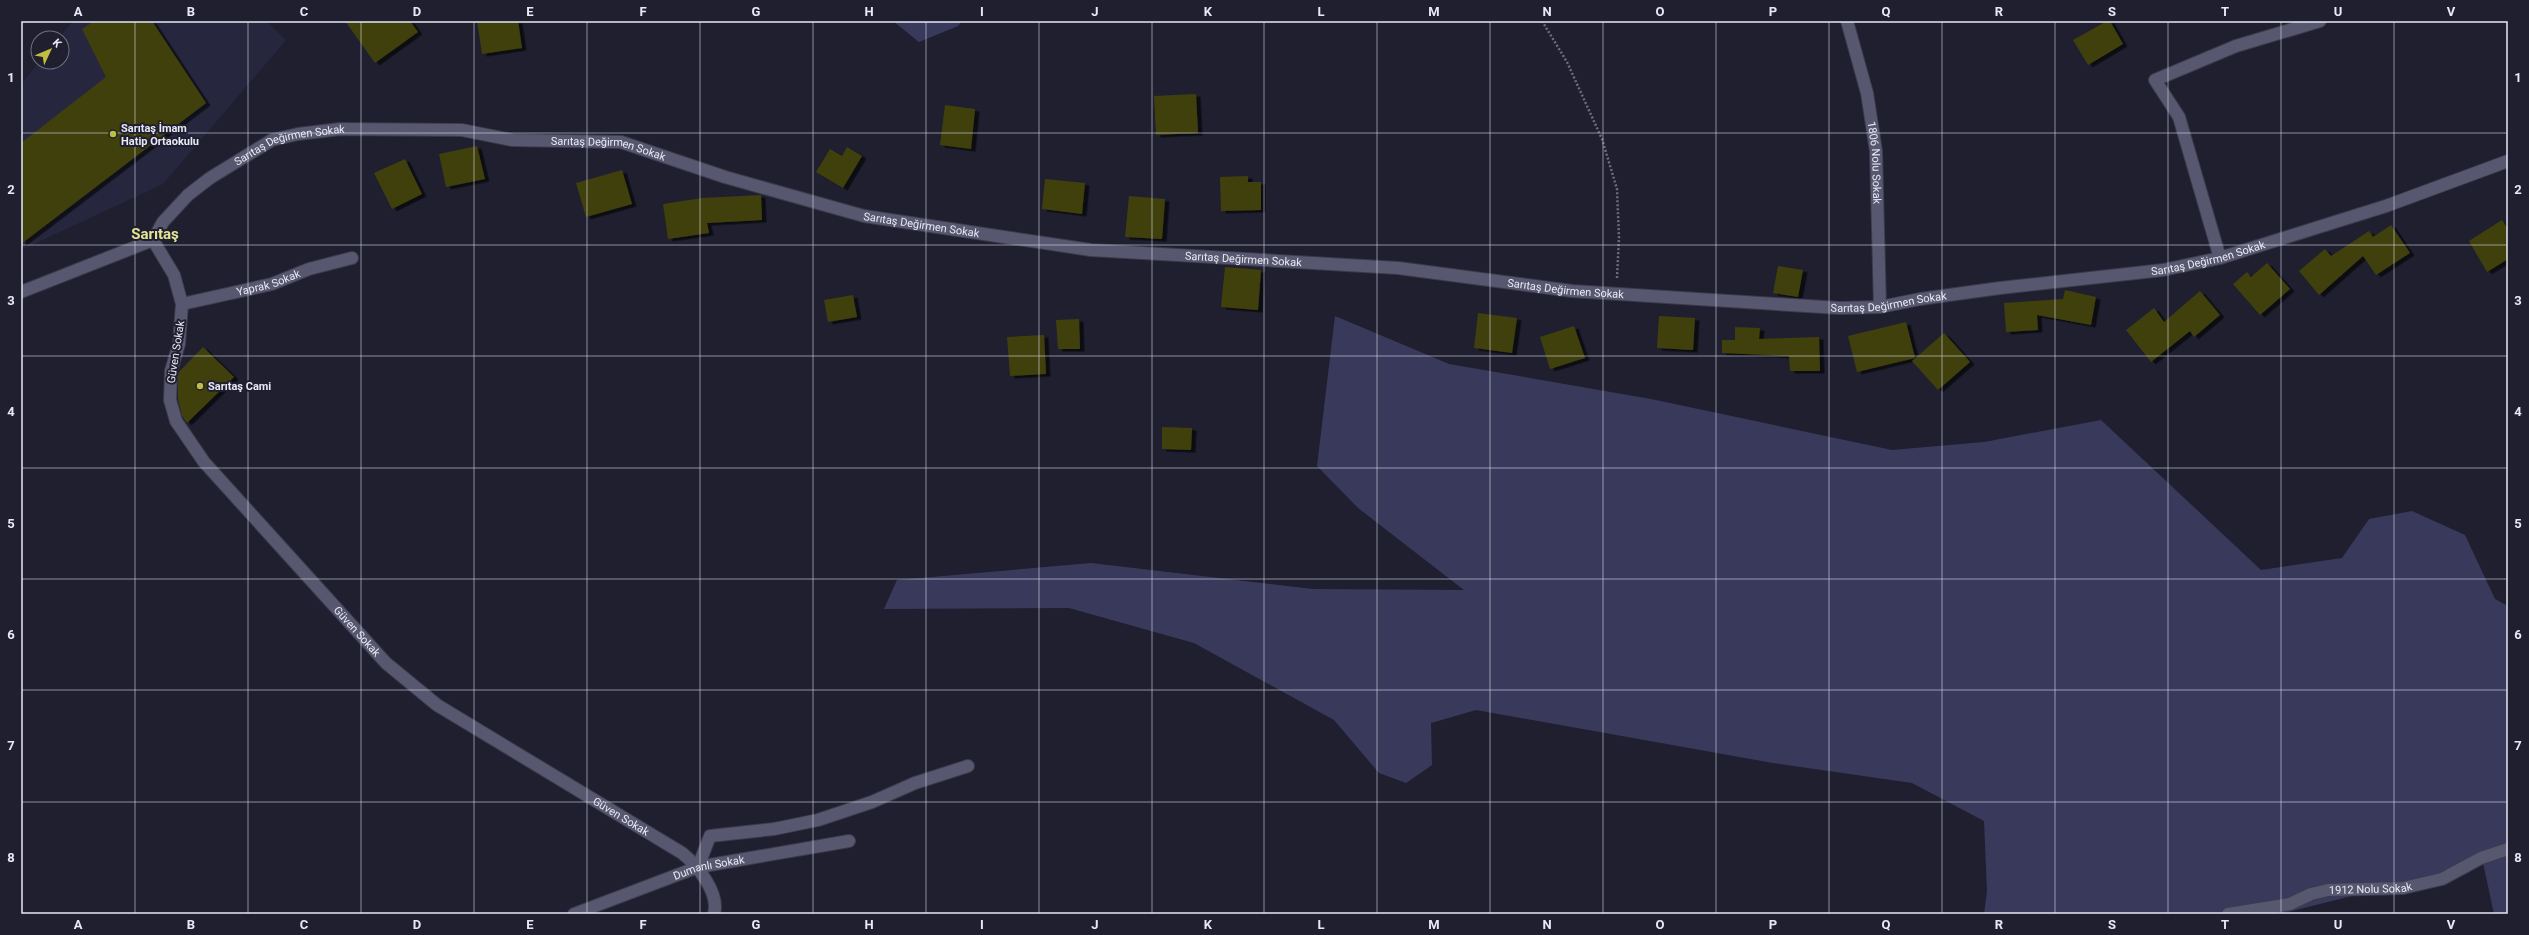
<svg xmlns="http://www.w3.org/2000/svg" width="2529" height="935" viewBox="0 0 2529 935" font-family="Roboto,sans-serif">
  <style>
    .built { fill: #26273e }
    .green { fill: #393a5b }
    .building { fill: #403f0f; filter: url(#shadow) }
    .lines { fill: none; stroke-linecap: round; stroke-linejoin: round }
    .minor-casing { stroke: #3b3b4c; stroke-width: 14 }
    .path { stroke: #6d6d7c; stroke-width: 2.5; stroke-dasharray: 2 2; stroke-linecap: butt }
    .minor { stroke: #57586f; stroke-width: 12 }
    .grid { fill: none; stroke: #e8e9f5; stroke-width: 1; stroke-opacity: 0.55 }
    .poi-dot { fill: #c0be40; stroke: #1f1f30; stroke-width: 1.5 }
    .labels { text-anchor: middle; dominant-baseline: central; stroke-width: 4; stroke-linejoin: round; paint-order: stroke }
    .poi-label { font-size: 11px; font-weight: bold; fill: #e8e9f5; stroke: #1f1f30; text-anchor: start }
    .street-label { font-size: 11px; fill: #e8e9f5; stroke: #1f1f30 }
    .district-label { font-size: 15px; font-weight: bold; fill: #e5e596; stroke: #1f1f30 }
    .neatline { fill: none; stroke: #e8e9f5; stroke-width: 1.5 }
    .grid-label { font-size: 13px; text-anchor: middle; font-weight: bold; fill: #e8e9f5 }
  </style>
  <defs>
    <filter id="shadow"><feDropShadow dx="4.5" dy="2.5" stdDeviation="0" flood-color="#0009"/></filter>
  </defs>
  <rect width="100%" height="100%" fill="#1f1f30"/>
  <polygon class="built" points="73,21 266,21 286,40 163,184 21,250 21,84 39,62 62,62 62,38 59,38"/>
  <g class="green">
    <polygon points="893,21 962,21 958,26 919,42"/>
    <polygon points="1335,316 1449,364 1651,399 1892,450 1984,442 2101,420 2261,570 2342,558 2369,519 2412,511 2465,535 2495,599 2508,606 2508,914 2494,914 2483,863 2280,914 1984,914 1987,891 1984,821 1912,783 1773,763 1476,710 1431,723 1432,765 1406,783 1379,773 1334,720 1194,643 1069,608 884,609 897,580 1091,563 1313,589 1464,590 1358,508 1317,466"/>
  </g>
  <g class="building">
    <polygon points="94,21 152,21 206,103 21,244 21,143 106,77 82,29"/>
    <polygon points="345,21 410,21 418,32 375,63"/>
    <polygon points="477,21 518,21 522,48 482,54"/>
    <polygon points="2107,21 2110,21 2123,44 2088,65 2073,40"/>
    <polygon points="1196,94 1198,133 1156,135 1154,96"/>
    <polygon points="945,105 975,109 971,149 940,145"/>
    <polygon points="477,146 485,179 446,187 439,154"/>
    <polygon points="847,147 862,156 843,188 816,172 830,149 842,156"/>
    <polygon points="405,159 422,194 392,209 374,173"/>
    <polygon points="622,170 632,204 586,217 576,183"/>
    <polygon points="1248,176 1248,182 1261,182 1261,210 1221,211 1220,177"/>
    <polygon points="1045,179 1085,183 1082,214 1042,209"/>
    <polygon points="761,195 762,220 707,223 709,233 668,239 663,204 702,198"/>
    <polygon points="1129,196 1165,199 1162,239 1125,237"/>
    <polygon points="2502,220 2508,229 2508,259 2487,272 2469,241"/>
    <polygon points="2391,225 2410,253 2376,275 2363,256 2319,295 2299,271 2325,249 2331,256 2369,231 2373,237"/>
    <polygon points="2267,263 2290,289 2260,315 2233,284 2247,272 2251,277"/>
    <polygon points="1778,266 1803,270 1798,297 1773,293"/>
    <polygon points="1225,267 1261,270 1258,310 1221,307"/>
    <polygon points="2065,290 2096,297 2091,325 2037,315 2038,330 2006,332 2004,303 2063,299"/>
    <polygon points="2200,291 2220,315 2194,337 2190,331 2151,362 2126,330 2154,308 2164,322"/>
    <polygon points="853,295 857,317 828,322 824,300"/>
    <polygon points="1478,313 1517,318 1512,353 1474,348"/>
    <polygon points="1659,316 1695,318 1693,350 1657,348"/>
    <polygon points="1079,319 1080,349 1058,349 1056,320"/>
    <polygon points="1906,322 1915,358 1857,372 1848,336"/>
    <polygon points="1574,326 1585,358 1550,369 1540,337"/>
    <polygon points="1735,327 1760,328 1759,339 1819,337 1820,371 1790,371 1789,356 1722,353 1722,340 1735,340"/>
    <polygon points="1944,333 1970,362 1938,390 1912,361"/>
    <polygon points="1044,335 1046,374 1010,376 1007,337"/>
    <polygon points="203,347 234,377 187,423 182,416 178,399 178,373"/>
    <polygon points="1162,427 1192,428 1191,450 1162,449"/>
  </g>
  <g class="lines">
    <g class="minor-casing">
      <g id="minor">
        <path id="s1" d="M1847,21l20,72 9,58 4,156"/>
        <path id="s2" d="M153,240l21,35 8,29 -3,40 -8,27 -1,29 6,21 28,41 182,201 51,42 245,148c15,12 38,40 32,61"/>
        <polyline points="2220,258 2179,117 2155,80 2236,46 2320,21"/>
        <path id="s3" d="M21,292l132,-52 10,-18 25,-27 22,-17 62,-38 26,-6 42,-5 122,1 50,10 109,2 104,35 139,39 227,34 307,18 174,23 267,17 41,-1 40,-8 80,-11 163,-18 57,-12 166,-52 122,-45"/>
        <path id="s4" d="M182,304l90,-20 37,-15 43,-11"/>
        <polyline points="698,867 710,836 774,829 818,820 872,802 915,783 968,766"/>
        <path id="s5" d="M574,914l124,-47 151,-26"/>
        <path id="s6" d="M2228,914l62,-10 21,-10 17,-4 75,-2 39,-9 39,-21 27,-9"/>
      </g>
    </g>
    <polyline class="path" points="1542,21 1567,62 1602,139 1617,189 1619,238 1617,278"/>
    <use href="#minor" class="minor"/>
  </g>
  <path class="grid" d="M135,21v893M248,21v893M361,21v893M474,21v893M587,21v893M700,21v893M813,21v893M926,21v893M1039,21v893M1152,21v893M1264,21v893M1377,21v893M1490,21v893M1603,21v893M1716,21v893M1829,21v893M1942,21v893M2055,21v893M2168,21v893M2281,21v893M2394,21v893M21,133h2487M21,245h2487M21,356h2487M21,468h2487M21,579h2487M21,690h2487M21,802h2487"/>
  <g class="poi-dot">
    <circle cx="113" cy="134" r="4"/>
    <circle cx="200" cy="386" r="4"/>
  </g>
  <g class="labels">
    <g class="poi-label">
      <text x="121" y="128">Sarıtaş İmam<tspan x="121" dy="13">Hatip Ortaokulu</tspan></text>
      <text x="208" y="386">Sarıtaş Cami</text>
    </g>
    <g class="street-label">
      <text stroke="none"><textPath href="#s3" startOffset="315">Sarıtaş Değirmen Sokak</textPath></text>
      <text stroke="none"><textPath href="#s3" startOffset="639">Sarıtaş Değirmen Sokak</textPath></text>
      <text stroke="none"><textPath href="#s1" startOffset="145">1806 Nolu Sokak</textPath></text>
      <text stroke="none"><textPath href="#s3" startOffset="963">Sarıtaş Değirmen Sokak</textPath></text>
      <text stroke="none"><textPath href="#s3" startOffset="2258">Sarıtaş Değirmen Sokak</textPath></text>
      <text stroke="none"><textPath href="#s3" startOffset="1287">Sarıtaş Değirmen Sokak</textPath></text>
      <text stroke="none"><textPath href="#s4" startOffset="89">Yaprak Sokak</textPath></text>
      <text stroke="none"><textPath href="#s3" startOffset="1611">Sarıtaş Değirmen Sokak</textPath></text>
      <text stroke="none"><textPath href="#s3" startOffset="1935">Sarıtaş Değirmen Sokak</textPath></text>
      <text transform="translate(176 352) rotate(-81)">Güven Sokak</text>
      <text stroke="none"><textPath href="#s2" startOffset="468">Güven Sokak</textPath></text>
      <text stroke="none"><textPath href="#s2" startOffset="792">Güven Sokak</textPath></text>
      <text stroke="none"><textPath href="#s5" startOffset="143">Dumanlı Sokak</textPath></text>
      <text stroke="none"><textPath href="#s6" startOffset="146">1912 Nolu Sokak</textPath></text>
    </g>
    <g class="district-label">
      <text x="155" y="234">Sarıtaş</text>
    </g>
  </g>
  <rect width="2529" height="935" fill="none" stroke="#1f1f30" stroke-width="44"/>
  <g transform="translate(50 50) rotate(46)"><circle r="19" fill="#1f1f30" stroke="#6f707f"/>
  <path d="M0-3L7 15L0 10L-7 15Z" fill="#c0be40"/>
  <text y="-6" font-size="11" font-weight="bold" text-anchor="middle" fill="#e8e9f5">K</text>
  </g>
  <rect x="22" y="22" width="2485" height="891" class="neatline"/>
  <g class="grid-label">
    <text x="78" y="16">A</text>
    <text x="191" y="16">B</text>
    <text x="304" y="16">C</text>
    <text x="417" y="16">D</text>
    <text x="530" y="16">E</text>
    <text x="643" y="16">F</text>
    <text x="756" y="16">G</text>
    <text x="869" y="16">H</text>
    <text x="982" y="16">I</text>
    <text x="1095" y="16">J</text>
    <text x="1208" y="16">K</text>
    <text x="1321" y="16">L</text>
    <text x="1434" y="16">M</text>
    <text x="1547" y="16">N</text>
    <text x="1660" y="16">O</text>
    <text x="1773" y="16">P</text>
    <text x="1886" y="16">Q</text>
    <text x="1999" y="16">R</text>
    <text x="2112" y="16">S</text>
    <text x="2225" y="16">T</text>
    <text x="2338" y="16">U</text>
    <text x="2451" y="16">V</text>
    <text x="11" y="82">1</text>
    <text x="2518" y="82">1</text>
    <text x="11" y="194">2</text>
    <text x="2518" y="194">2</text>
    <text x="11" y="305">3</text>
    <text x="2518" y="305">3</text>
    <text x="11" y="416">4</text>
    <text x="2518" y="416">4</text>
    <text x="11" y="528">5</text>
    <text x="2518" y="528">5</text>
    <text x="11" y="639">6</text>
    <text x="2518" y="639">6</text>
    <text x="11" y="750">7</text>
    <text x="2518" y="750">7</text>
    <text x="11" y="862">8</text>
    <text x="2518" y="862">8</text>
    <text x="78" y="929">A</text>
    <text x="191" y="929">B</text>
    <text x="304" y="929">C</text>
    <text x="417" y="929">D</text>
    <text x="530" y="929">E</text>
    <text x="643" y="929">F</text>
    <text x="756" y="929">G</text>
    <text x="869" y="929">H</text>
    <text x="982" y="929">I</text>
    <text x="1095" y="929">J</text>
    <text x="1208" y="929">K</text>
    <text x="1321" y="929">L</text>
    <text x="1434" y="929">M</text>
    <text x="1547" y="929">N</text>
    <text x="1660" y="929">O</text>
    <text x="1773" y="929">P</text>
    <text x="1886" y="929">Q</text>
    <text x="1999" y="929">R</text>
    <text x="2112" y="929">S</text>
    <text x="2225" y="929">T</text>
    <text x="2338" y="929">U</text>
    <text x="2451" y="929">V</text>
  </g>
</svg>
